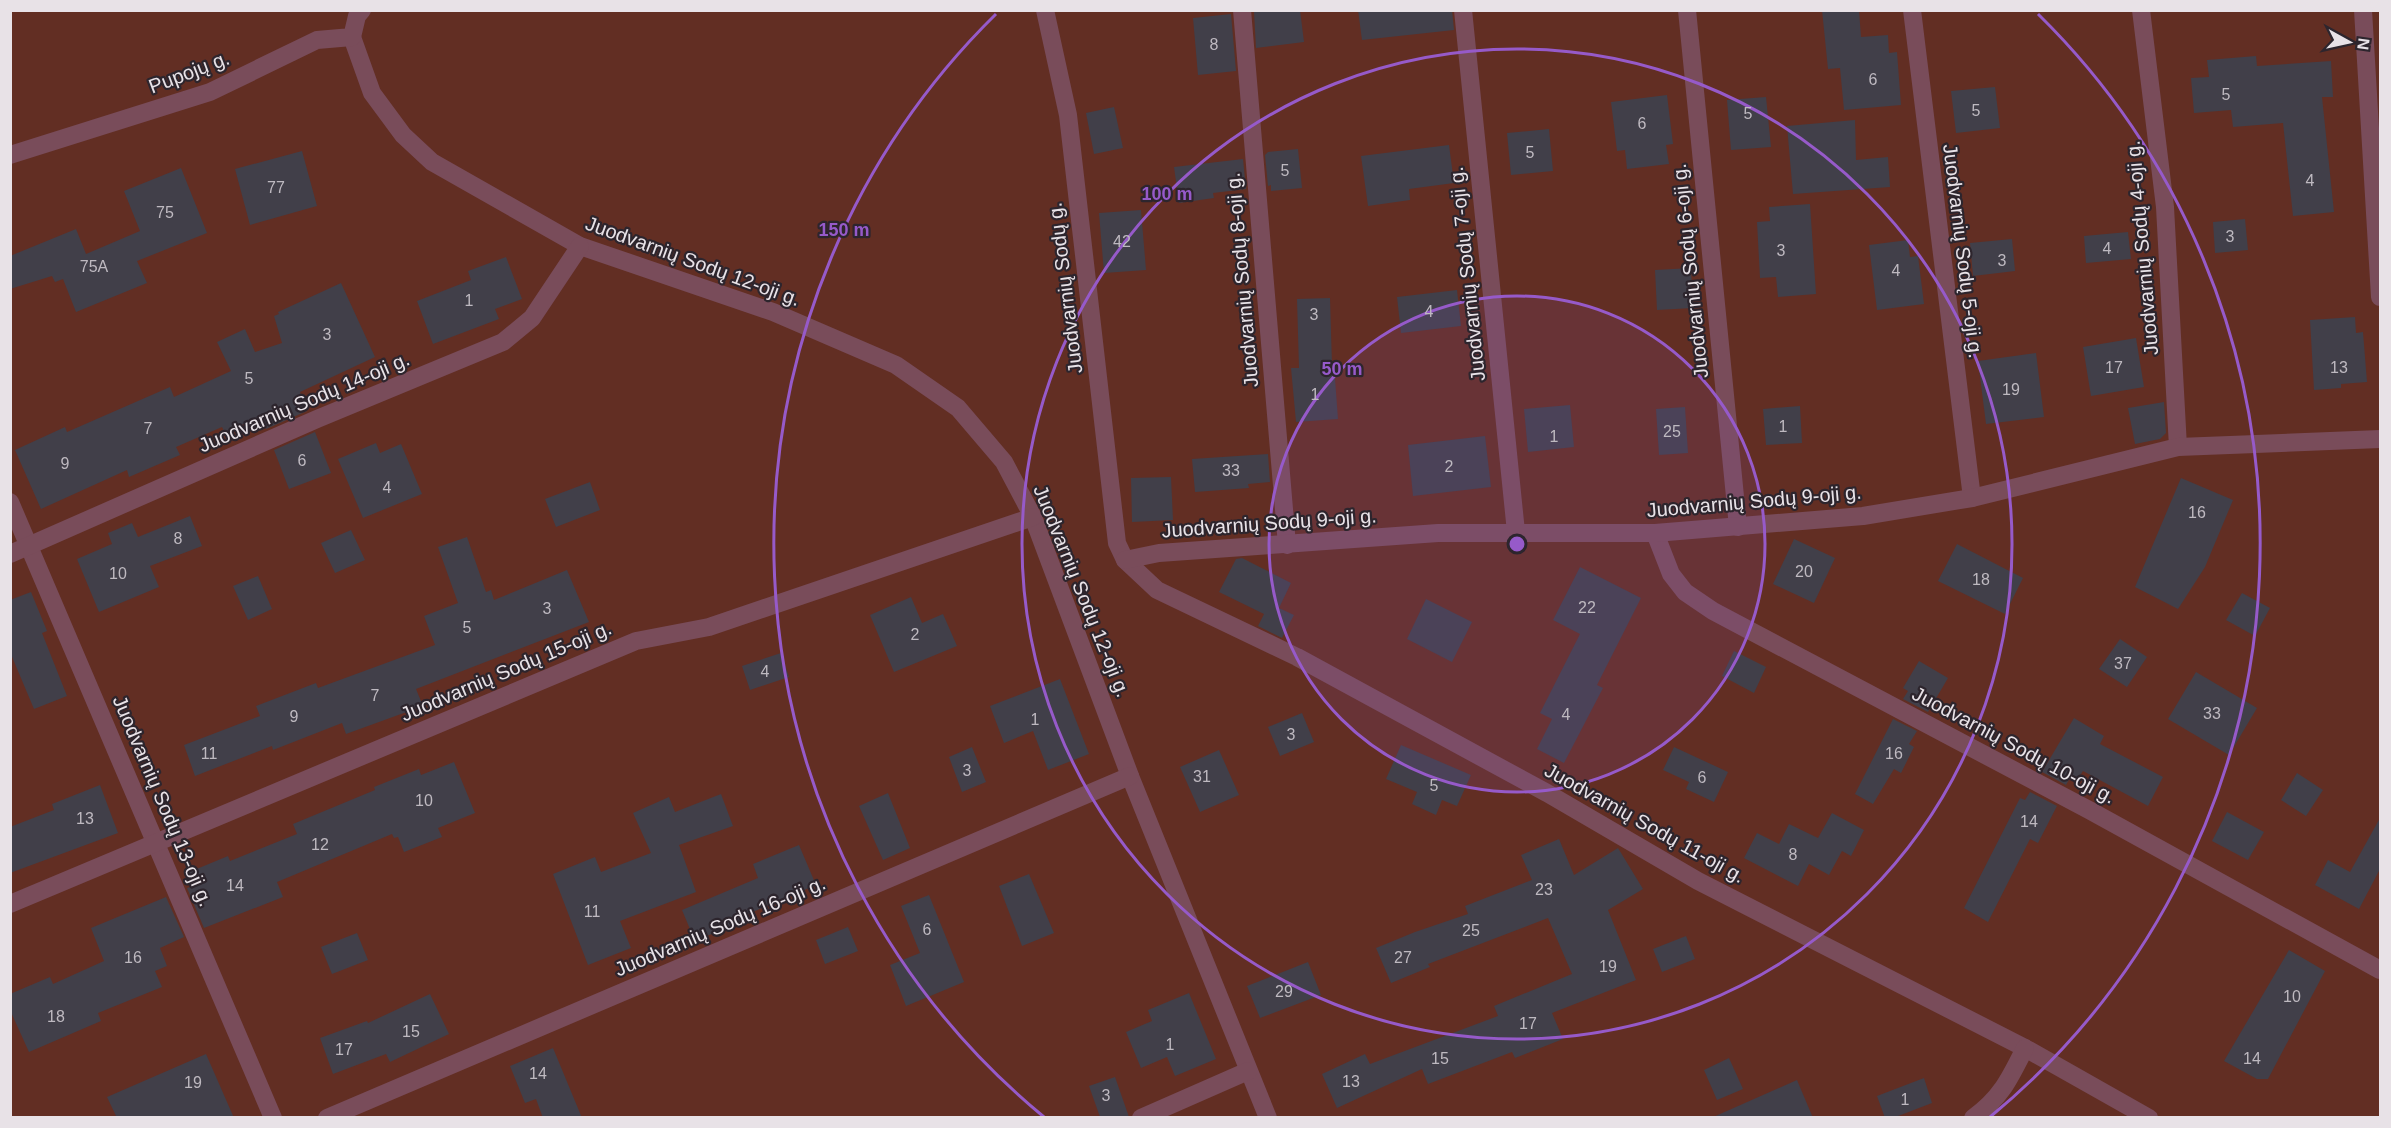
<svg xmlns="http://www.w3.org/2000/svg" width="2391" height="1128" viewBox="0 0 2391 1128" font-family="Arial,sans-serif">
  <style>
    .green { fill: #622e23 }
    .building { fill: #413f49 }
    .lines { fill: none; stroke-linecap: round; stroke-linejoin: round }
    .minor { stroke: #794c5a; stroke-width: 18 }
    .ring { fill: none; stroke: #965ac9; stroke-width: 3 }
    .labels { text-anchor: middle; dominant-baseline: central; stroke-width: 4.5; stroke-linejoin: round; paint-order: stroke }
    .number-label { font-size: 16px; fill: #beb9c0 }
    .street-label { font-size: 20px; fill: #e8e2e7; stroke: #2d252d }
    .centre { fill: #965ac9; stroke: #2d252d; stroke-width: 3 }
    .ring-label { font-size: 18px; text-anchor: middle; font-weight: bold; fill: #965ac9; stroke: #2d252d; stroke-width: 4.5; stroke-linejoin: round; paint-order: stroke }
  </style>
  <rect width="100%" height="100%" fill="#2d252d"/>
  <polygon class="green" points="10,11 2380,11 2380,1117 11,1117"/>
  <g class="building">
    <polygon points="1271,10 1300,10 1304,42 1256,48 1254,12"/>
    <polygon points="1358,10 1452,10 1454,30 1362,40"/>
    <polygon points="1822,10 1859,10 1861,37 1888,35 1889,53 1897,52 1901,105 1844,110 1840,68 1828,69"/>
    <polygon points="1231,14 1236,71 1198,75 1193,18"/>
    <polygon points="2256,56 2257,66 2331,61 2333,97 2322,97 2334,212 2293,216 2283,123 2233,127 2231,110 2194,113 2191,78 2209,77 2207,60"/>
    <polygon points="1995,87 2000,128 1956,133 1951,91"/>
    <polygon points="1667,95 1673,144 1666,145 1669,164 1627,169 1625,150 1617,151 1611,102"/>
    <polygon points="1766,97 1771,147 1731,150 1727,100"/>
    <polygon points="1114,107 1123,148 1094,154 1086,113"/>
    <polygon points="1855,120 1856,160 1888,157 1890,187 1793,194 1787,126"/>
    <polygon points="1549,129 1553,171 1511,175 1507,133"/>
    <polygon points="1449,145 1454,183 1409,189 1410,200 1368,206 1361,156"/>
    <polygon points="1298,149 1302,188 1271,191 1271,185 1268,186 1265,155 1268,152"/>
    <polygon points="302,151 317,206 250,225 235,169"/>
    <polygon points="1243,159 1246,189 1213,193 1214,198 1179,203 1174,167"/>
    <polygon points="181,168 207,233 137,261 147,283 76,312 63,279 55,282 52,276 10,289 10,256 76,229 86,254 140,231 124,191"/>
    <polygon points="1810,204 1816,294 1778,297 1776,277 1760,278 1757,222 1770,221 1769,207"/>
    <polygon points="1141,210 1146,270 1104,273 1099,213"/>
    <polygon points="2245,219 2248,250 2215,253 2213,222"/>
    <polygon points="2128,232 2131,259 2086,263 2084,236"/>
    <polygon points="2012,239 2015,271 1973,276 1970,243"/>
    <polygon points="1908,240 1910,257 1918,256 1924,304 1877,310 1869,245"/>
    <polygon points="506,257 522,299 495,309 499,319 433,344 417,301 471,280 468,271"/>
    <polygon points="1691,268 1693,308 1657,310 1655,270"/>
    <polygon points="341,283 375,357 300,392 307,411 266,429 261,416 225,433 222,427 176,447 180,455 129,477 127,470 41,509 15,450 65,427 67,432 170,387 174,397 231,371 217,342 245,329 255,352 282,343 274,316 279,314 278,312"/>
    <polygon points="1457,290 1461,326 1401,333 1397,297"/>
    <polygon points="1330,298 1332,365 1334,365 1338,419 1296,422 1291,368 1299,368 1297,299"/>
    <polygon points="2355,317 2356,333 2363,332 2367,382 2341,384 2341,388 2314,390 2310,320"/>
    <polygon points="2136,338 2144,387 2091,396 2083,347"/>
    <polygon points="2036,353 2044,417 1986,424 1978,361"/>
    <polygon points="2164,402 2166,433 2160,439 2135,444 2128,408"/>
    <polygon points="1570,405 1574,447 1528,452 1524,409"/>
    <polygon points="1800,406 1802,443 1766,445 1763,409"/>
    <polygon points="1685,407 1688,453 1659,455 1656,409"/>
    <polygon points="315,432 331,473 289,489 274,450"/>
    <polygon points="1485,436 1491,487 1413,496 1408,445"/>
    <polygon points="376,443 380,453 401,444 422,494 363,518 338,459"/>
    <polygon points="1268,454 1270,482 1248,484 1249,488 1195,492 1192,459"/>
    <polygon points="1171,477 1173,520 1132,522 1131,478"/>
    <polygon points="2181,478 2233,500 2205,567 2178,609 2135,587"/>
    <polygon points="590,482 600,510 556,527 545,499"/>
    <polygon points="190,516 202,546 150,566 159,587 99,612 77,559 112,544 108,533 132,523 138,537"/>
    <polygon points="351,530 365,560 335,573 321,543"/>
    <polygon points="467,537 486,592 491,590 494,600 567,570 589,622 416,689 423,706 346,734 342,723 273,750 272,746 195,776 184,745 260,716 256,706 316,683 318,688 435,645 424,616 458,603 438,547"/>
    <polygon points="1794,539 1835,558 1814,603 1773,584"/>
    <polygon points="1957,544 2023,578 2005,614 1938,581"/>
    <polygon points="1242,558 1291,583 1279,608 1294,615 1282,638 1258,626 1264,614 1219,592 1236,559"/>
    <polygon points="1580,567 1641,598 1597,685 1603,688 1564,763 1537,749 1552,719 1540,713 1580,634 1553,620"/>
    <polygon points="258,576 272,609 248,620 233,586"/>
    <polygon points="31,592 47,631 42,633 67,696 34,709 10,652 10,600"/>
    <polygon points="2242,593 2270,608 2255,636 2226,620"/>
    <polygon points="911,597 922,623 943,614 957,646 894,672 870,615"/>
    <polygon points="1426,599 1472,622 1452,662 1407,639"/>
    <polygon points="2120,639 2147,657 2127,687 2099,669"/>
    <polygon points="1734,651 1766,667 1754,693 1722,676"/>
    <polygon points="781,653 789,677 750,690 742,666"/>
    <polygon points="1919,661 1948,678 1928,712 1903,699 1908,691 1903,688"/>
    <polygon points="2196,672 2257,708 2229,755 2168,719"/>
    <polygon points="1060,679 1089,754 1048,770 1033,731 1004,743 990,706"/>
    <polygon points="1302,713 1314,742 1280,756 1268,727"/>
    <polygon points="2074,718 2104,736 2100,744 2163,777 2148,806 2083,771 2077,780 2071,776 2066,785 2042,772"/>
    <polygon points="1893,719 1917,731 1909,744 1914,747 1901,773 1894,769 1873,804 1855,794"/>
    <polygon points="1401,745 1471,775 1457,806 1442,800 1436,815 1412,804 1417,792 1386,779"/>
    <polygon points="972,747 986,782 962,792 949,757"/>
    <polygon points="1674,747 1728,772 1714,802 1686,789 1689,782 1663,770"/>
    <polygon points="1219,750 1239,795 1200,812 1180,767"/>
    <polygon points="454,762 475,813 438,828 442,837 404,852 398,837 394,838 392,834 277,882 283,897 204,928 187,888 193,886 187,873 228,856 230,861 297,834 293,824 375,790 374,787 419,769 421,775"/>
    <polygon points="2297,773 2323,790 2306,816 2281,800"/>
    <polygon points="100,785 118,833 10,873 10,827 54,810 52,804"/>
    <polygon points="2030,792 2057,806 2038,843 2030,839 1988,922 1964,908 2020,798 2025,800"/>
    <polygon points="888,793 910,848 883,860 859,806"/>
    <polygon points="721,794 733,826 679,845 696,892 620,921 631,948 588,965 553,874 595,857 601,872 651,853 633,813 669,797 675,812"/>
    <polygon points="2227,812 2264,832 2248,860 2212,841"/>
    <polygon points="1832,813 1864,830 1851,856 1842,851 1829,875 1809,864 1798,886 1744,858 1757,833 1779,844 1789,824 1818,838"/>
    <polygon points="2380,818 2380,869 2359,909 2315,885 2328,860 2350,872"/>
    <polygon points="1559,839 1574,875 1618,848 1643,889 1608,910 1636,980 1552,1013 1563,1039 1515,1058 1512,1052 1428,1084 1422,1069 1337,1108 1322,1074 1365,1054 1370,1064 1498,1016 1494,1006 1572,974 1548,918 1428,964 1430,967 1391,983 1376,948 1415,932 1468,914 1465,906 1532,880 1521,855"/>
    <polygon points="799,845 816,885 741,917 742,921 695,941 682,910 758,878 753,864"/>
    <polygon points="1029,874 1054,933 1022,946 999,886"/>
    <polygon points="929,895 964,982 906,1006 890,965 920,953 901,906"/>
    <polygon points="166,897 184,937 160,948 167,966 155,971 162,987 98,1013 101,1021 29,1052 10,1010 10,994 50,977 53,984 104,961 91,928"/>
    <polygon points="848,927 858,951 825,964 816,940"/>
    <polygon points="357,933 368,960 332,974 321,947"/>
    <polygon points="1686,936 1695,959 1662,972 1653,949"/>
    <polygon points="2289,950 2325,971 2268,1079 2257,1079 2224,1061"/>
    <polygon points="1308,962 1321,995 1260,1018 1247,986"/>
    <polygon points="1189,993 1216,1059 1175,1076 1167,1057 1141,1068 1126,1032 1152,1021 1148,1010"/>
    <polygon points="430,994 449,1034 390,1062 386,1054 333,1074 320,1038 367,1021 368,1023"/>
    <polygon points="553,1048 582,1118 543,1118 536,1099 525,1103 510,1066"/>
    <polygon points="206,1054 234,1118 117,1118 107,1097"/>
    <polygon points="1729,1058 1743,1089 1717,1100 1704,1070"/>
    <polygon points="1115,1077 1129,1117 1100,1117 1089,1086"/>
    <polygon points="1924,1078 1932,1103 1893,1118 1885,1118 1877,1096"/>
    <polygon points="1797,1080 1813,1118 1711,1118"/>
  </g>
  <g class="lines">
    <g class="minor">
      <polyline points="1045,10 1068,115 1117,543 1125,560 1157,590 1297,657 1547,793 1698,881 2025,1048 2149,1118"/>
      <polyline points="1242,10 1287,545"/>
      <polyline points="1463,10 1516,532"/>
      <polyline points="1687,10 1738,527"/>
      <polyline points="1912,10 1972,498"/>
      <polyline points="2141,10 2165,207 2178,447"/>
      <polyline points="2363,10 2380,297"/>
      <polyline points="352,37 372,93 403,135 432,162 580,246 773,312 896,365 958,408 1004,462 1033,517 1130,776 1268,1118"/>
      <polyline points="10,155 210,92 317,40 352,37 357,16 362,10"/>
      <polyline points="10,502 273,1118"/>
      <polyline points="1655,533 1671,574 1685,592 1713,611 2089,810 2380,970"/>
      <polyline points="10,554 317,419 503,342 532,318 580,246"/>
      <polyline points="1125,560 1159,553 1438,533 1655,533 1863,516 1972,498 2178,447 2380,439"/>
      <polyline points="10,904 636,641 709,627 1033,517"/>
      <polyline points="327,1118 1130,776"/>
      <polyline points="1141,1118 1248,1071"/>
      <path d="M1973,1118c28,-20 37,-40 52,-70"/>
    </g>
  </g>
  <circle cx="1517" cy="544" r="248" fill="#965ac9" fill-opacity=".12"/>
  <g class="ring">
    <circle cx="1517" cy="544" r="248"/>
    <circle cx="1517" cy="544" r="495"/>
    <path d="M1044 1117A743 743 0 0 1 996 14M2038 14A743 743 0 0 1 1990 1117"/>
  </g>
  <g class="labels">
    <g class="number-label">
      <text x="1214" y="44">8</text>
      <text x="1873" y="79">6</text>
      <text x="2226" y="94">5</text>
      <text x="1976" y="110">5</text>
      <text x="1748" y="113">5</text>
      <text x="1642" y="123">6</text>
      <text x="1530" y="152">5</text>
      <text x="1285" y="170">5</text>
      <text x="2310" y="180">4</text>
      <text x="276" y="187">77</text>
      <text x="165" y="212">75</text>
      <text x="2230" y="236">3</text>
      <text x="1122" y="241">42</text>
      <text x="2107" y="248">4</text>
      <text x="1781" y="250">3</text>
      <text x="2002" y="260">3</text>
      <text x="94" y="266">75A</text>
      <text x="1896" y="270">4</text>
      <text x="469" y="300">1</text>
      <text x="1429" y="311">4</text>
      <text x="1314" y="314">3</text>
      <text x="327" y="334">3</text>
      <text x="2114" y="367">17</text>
      <text x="2339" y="367">13</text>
      <text x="249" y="378">5</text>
      <text x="2011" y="389">19</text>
      <text x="1315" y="394">1</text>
      <text x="1783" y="426">1</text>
      <text x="148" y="428">7</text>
      <text x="1672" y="431">25</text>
      <text x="1554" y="436">1</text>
      <text x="302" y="460">6</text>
      <text x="65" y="463">9</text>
      <text x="1449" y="466">2</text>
      <text x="1231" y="470">33</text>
      <text x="387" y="487">4</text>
      <text x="2197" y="512">16</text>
      <text x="178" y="538">8</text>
      <text x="1804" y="571">20</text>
      <text x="118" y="573">10</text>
      <text x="1981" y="579">18</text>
      <text x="1587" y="607">22</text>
      <text x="547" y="608">3</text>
      <text x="467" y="627">5</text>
      <text x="915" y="634">2</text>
      <text x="2123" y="663">37</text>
      <text x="765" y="671">4</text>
      <text x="375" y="695">7</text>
      <text x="2212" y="713">33</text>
      <text x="1566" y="714">4</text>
      <text x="294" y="716">9</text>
      <text x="1035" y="719">1</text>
      <text x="1291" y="734">3</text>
      <text x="209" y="753">11</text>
      <text x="1894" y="753">16</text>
      <text x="967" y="770">3</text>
      <text x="1202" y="776">31</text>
      <text x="1702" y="777">6</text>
      <text x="1434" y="785">5</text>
      <text x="424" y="800">10</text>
      <text x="85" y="818">13</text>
      <text x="2029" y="821">14</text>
      <text x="320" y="844">12</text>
      <text x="1793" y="854">8</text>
      <text x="235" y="885">14</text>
      <text x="1544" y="889">23</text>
      <text x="592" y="911">11</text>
      <text x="927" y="929">6</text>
      <text x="1471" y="930">25</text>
      <text x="133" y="957">16</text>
      <text x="1403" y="957">27</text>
      <text x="1608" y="966">19</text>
      <text x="1284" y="991">29</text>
      <text x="2292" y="996">10</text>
      <text x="56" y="1016">18</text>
      <text x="1528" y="1023">17</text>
      <text x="411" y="1031">15</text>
      <text x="1170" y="1044">1</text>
      <text x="344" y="1049">17</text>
      <text x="1440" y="1058">15</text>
      <text x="2252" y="1058">14</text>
      <text x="538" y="1073">14</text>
      <text x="1351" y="1081">13</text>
      <text x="193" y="1082">19</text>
      <text x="1106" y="1095">3</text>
      <text x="1905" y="1099">1</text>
    </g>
    <g class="street-label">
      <text transform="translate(189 72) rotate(-21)">Pupojų g.</text>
      <text transform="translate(2142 248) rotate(-95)">Juodvarnių Sodų 4-oji g.</text>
      <text transform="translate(1963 251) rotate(83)">Juodvarnių Sodų 5-oji g.</text>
      <text transform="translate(693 261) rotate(20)">Juodvarnių Sodų 12-oji g.</text>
      <text transform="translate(1690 271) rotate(-96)">Juodvarnių Sodų 6-oji g.</text>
      <text transform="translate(1467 274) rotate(-96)">Juodvarnių Sodų 7-oji g.</text>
      <text transform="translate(1242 280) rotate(-95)">Juodvarnių Sodų 8-oji g.</text>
      <text transform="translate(1065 288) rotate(-97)">Juodvarnių Sodų g.</text>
      <text transform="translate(304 402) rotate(-23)">Juodvarnių Sodų 14-oji g.</text>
      <text transform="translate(1754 501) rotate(-5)">Juodvarnių Sodų 9-oji g.</text>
      <text transform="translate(1269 523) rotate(-4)">Juodvarnių Sodų 9-oji g.</text>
      <text transform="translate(1082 591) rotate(68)">Juodvarnių Sodų 12-oji g.</text>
      <text transform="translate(506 671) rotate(-23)">Juodvarnių Sodų 15-oji g.</text>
      <text transform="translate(2014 745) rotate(28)">Juodvarnių Sodų 10-oji g.</text>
      <text transform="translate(163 801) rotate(67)">Juodvarnių Sodų 13-oji g.</text>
      <text transform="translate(1645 823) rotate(29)">Juodvarnių Sodų 11-oji g.</text>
      <text transform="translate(720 926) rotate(-23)">Juodvarnių Sodų 16-oji g.</text>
    </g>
  </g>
  <circle cx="1517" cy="544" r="9" class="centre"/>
  <g class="ring-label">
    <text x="1167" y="200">100 m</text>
    <text x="844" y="236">150 m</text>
    <text x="1342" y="375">50 m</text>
  </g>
  <rect width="2391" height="1128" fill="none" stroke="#e8e2e7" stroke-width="24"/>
  <g transform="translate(2349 42) rotate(98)" stroke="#2d252d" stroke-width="4.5" paint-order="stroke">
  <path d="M0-4.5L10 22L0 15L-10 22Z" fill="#e8e2e7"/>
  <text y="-9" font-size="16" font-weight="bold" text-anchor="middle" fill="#e8e2e7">N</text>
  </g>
</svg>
